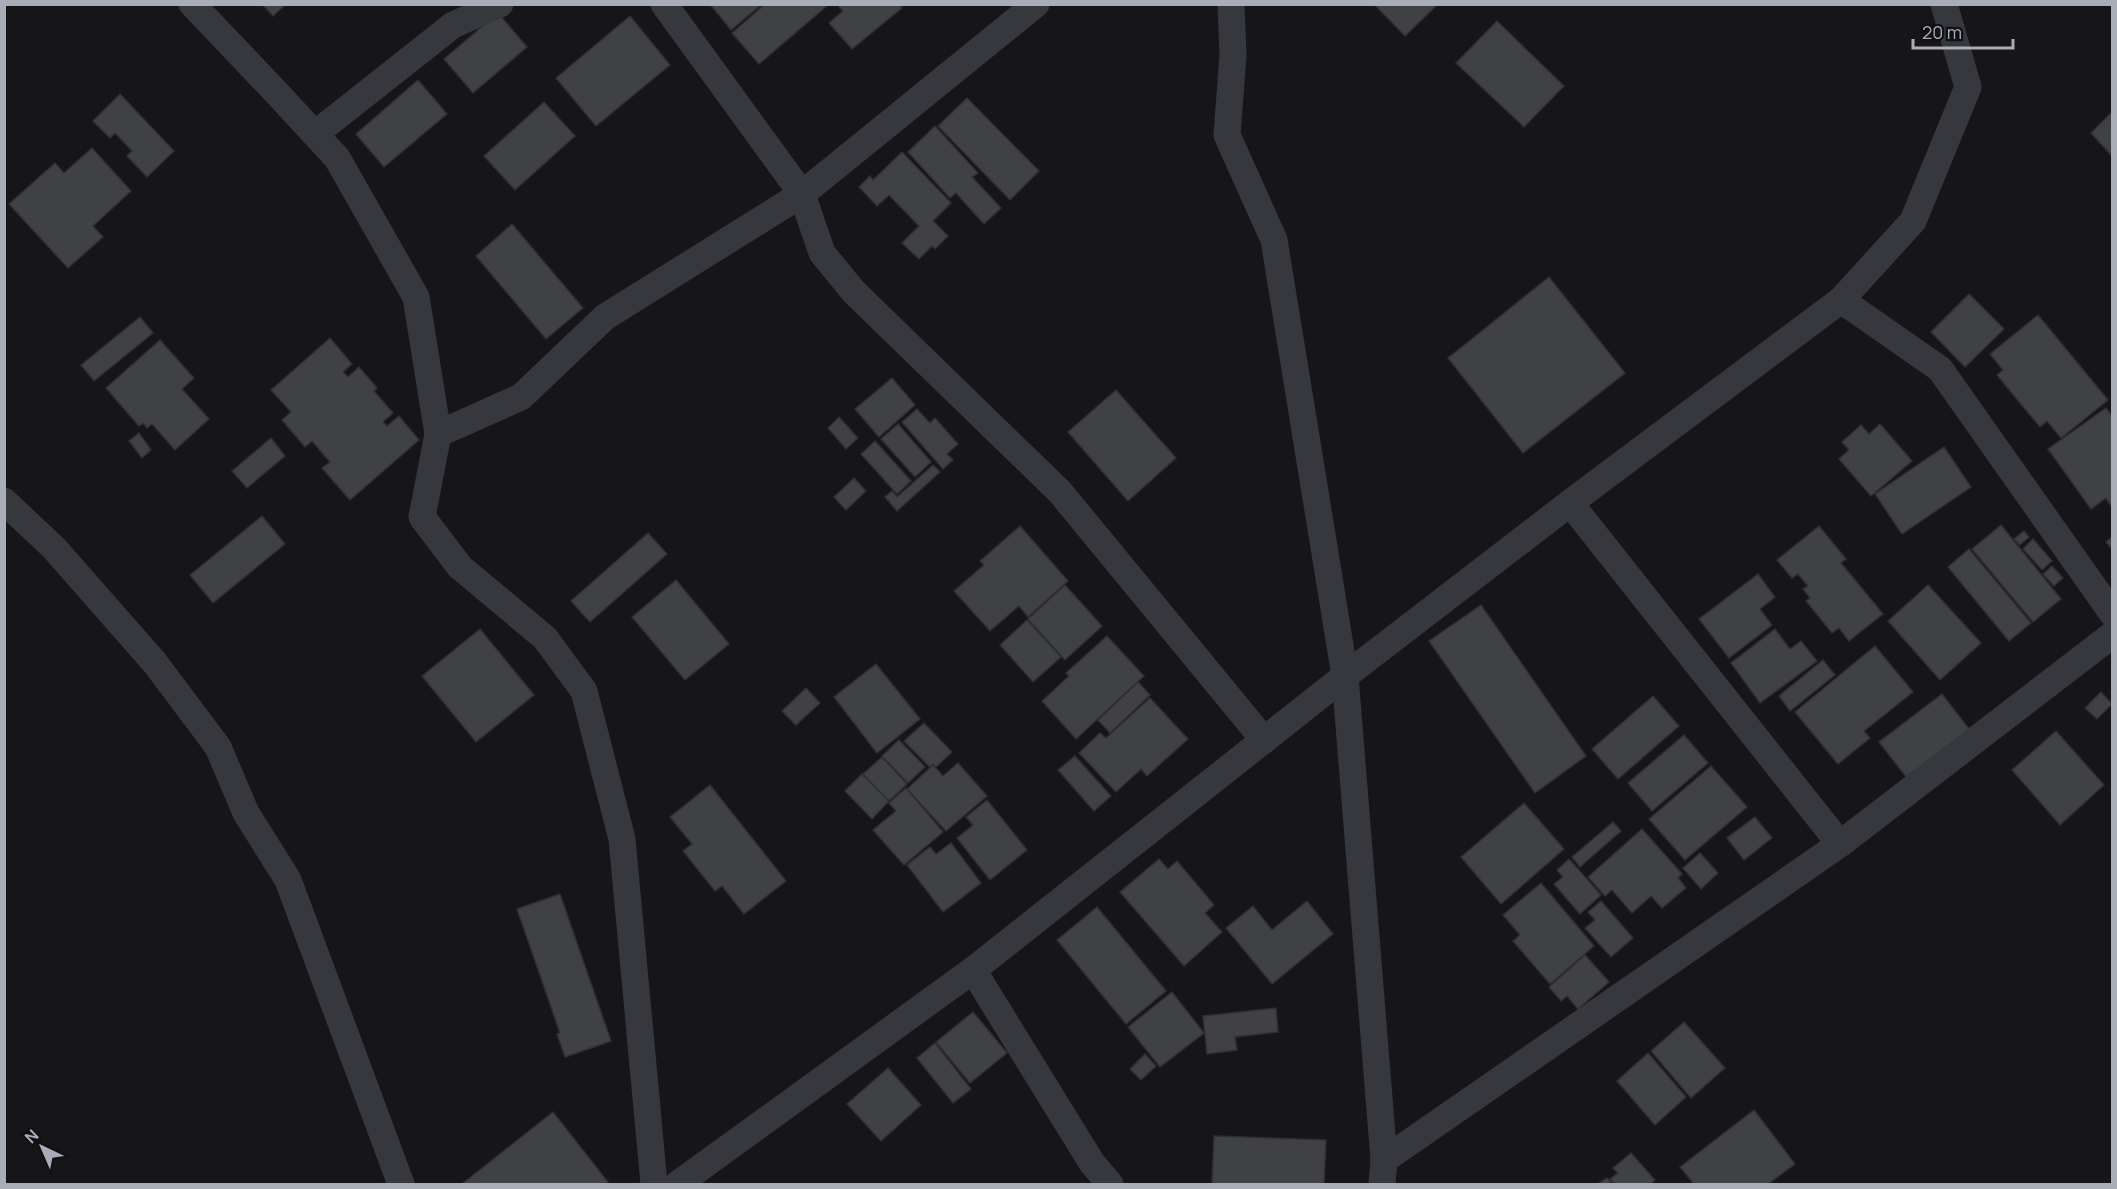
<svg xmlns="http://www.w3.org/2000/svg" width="2117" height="1189" viewBox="0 0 2117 1189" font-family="Manrope,sans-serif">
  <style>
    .building { fill: #404145; stroke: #303034; stroke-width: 1.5 }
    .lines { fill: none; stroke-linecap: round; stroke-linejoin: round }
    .minor { stroke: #37383d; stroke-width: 27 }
  </style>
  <rect width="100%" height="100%" fill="#161618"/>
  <g class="building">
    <polygon points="262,4 286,4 273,16"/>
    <polygon points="710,4 762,4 731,30"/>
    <polygon points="765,4 829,4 759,64 732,33"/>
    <polygon points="841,4 899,4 902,8 852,49 829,23 843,11 839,7"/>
    <polygon points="1374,4 1438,4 1405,36"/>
    <polygon points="498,13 527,47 473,93 444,59"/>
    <polygon points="630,16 670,65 596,126 556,78"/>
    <polygon points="1497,21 1564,86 1524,127 1456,63"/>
    <polygon points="418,80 447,114 384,167 356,134"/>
    <polygon points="120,94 174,151 147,177 127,156 132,151 115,133 110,138 93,121"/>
    <polygon points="967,98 1039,171 1010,200 938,126"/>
    <polygon points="544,102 575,136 515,190 484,156"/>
    <polygon points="2112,112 2112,156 2091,133"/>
    <polygon points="935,126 978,173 972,177 1001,208 984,224 956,193 950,198 908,152"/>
    <polygon points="92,148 131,191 93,226 103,237 68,268 9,204 55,163 64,173"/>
    <polygon points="902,152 951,203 933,221 948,236 935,249 932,246 919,259 902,243 919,226 889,195 877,206 859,187 870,176 873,180"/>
    <polygon points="512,224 583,308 546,339 476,256"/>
    <polygon points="1549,277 1625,373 1523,453 1448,358"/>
    <polygon points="1969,294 2004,329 1965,367 1931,332"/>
    <polygon points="2038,315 2108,400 2061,438 2047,421 2040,427 1997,375 2003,370 1990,354"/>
    <polygon points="140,317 153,333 94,381 81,365"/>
    <polygon points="330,338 352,364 343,372 348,377 359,367 377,388 374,391 393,413 383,422 387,426 399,416 419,440 350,500 322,468 330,462 312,441 305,447 282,420 291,412 271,390"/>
    <polygon points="160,340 194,378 182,389 209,419 175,450 152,424 147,428 143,423 139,426 106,388"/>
    <polygon points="892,378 915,405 879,437 855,409"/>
    <polygon points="1116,390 1176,458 1128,501 1068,432"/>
    <polygon points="2106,408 2112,416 2112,507 2106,498 2091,509 2048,449"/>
    <polygon points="917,409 930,423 935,418 958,444 947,454 953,460 943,469 902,422"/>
    <polygon points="839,417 858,438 846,449 828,428"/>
    <polygon points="898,424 931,462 915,477 881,439"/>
    <polygon points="1880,424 1912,461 1871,496 1839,459 1849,450 1842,442 1861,425 1869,434"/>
    <polygon points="139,433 151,450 142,458 129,441"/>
    <polygon points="271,438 285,456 247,488 232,471"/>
    <polygon points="875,441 911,481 897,494 861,454"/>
    <polygon points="1944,447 1971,487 1902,534 1875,494"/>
    <polygon points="933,465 940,472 897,511 885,497 892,491 897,497"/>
    <polygon points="854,478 866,491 846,510 834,497"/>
    <polygon points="262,516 285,544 213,603 190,575"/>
    <polygon points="2001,525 2061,599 2033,622 1972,549"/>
    <polygon points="1020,526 1068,581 1028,617 1019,606 990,631 954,591 984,565 980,561"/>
    <polygon points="1819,526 1846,559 1841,563 1883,614 1849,641 1839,628 1832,633 1806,601 1810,598 1803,589 1808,586 1798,574 1792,578 1777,560"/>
    <polygon points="2024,531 2029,537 2020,545 2014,539"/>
    <polygon points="648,533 667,554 590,622 571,601"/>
    <polygon points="2112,537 2112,549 2106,542"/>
    <polygon points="2033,539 2052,561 2042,570 2023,549"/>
    <polygon points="1969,549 2031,623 2009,641 1948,567"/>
    <polygon points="2052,566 2063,578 2054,586 2043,574"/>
    <polygon points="1758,574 1775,597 1760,609 1772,625 1729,658 1699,619"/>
    <polygon points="676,580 729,644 685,680 632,617"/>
    <polygon points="1065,585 1102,626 1065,660 1028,619"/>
    <polygon points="1928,585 1981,643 1940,680 1888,621"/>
    <polygon points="1481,605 1586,756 1535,793 1429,641"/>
    <polygon points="1027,620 1061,657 1033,682 1000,645"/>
    <polygon points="480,629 534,695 476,742 422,676"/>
    <polygon points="1775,629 1790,649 1801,641 1817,661 1760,703 1731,663"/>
    <polygon points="1107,636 1144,676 1076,739 1042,701 1069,676 1066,673"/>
    <polygon points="1875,646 1913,692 1864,731 1870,738 1838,764 1795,712"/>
    <polygon points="1823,660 1835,675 1790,711 1779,696"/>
    <polygon points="876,664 920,719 877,753 834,697"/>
    <polygon points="1138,682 1150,695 1110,733 1098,720"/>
    <polygon points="806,688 820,703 796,725 782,711"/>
    <polygon points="2101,692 2112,704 2097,719 2085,708"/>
    <polygon points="1942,694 1970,730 1907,778 1879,742"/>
    <polygon points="1653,696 1679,726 1618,779 1592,749"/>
    <polygon points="1150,698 1188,739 1147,776 1141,769 1116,792 1079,753 1100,733 1106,738"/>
    <polygon points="924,723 952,752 936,767 933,764 930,767 904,741"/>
    <polygon points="2056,731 2104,785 2060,825 2012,770"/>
    <polygon points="1684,735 1708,763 1652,811 1628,783"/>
    <polygon points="899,740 925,767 908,783 882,756"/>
    <polygon points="1075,756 1111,796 1094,811 1058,770"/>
    <polygon points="882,757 907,784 889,801 863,774"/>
    <polygon points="958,763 987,796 946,831 907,789 933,765 943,776"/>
    <polygon points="1711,766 1747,807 1685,860 1649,819"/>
    <polygon points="862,774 889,801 872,819 845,791"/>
    <polygon points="710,785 786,881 744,914 722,886 715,891 683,851 692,844 670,817"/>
    <polygon points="906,788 943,832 904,865 873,830 896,811 889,803"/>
    <polygon points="987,800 1027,850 990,880 957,838 973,825 966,817"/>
    <polygon points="1524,803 1564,849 1501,904 1461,857"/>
    <polygon points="1755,817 1772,838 1744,860 1727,838"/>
    <polygon points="1613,822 1621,831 1580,867 1572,857"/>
    <polygon points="1642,829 1682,874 1678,878 1686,888 1662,908 1651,896 1632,913 1612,890 1605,896 1588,877"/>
    <polygon points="951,843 981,883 943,912 907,865 930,847 936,854"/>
    <polygon points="1700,853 1718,873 1701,889 1683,868"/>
    <polygon points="1159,859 1168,869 1177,861 1214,905 1205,913 1222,932 1184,966 1120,892"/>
    <polygon points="1569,859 1601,895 1580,914 1554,884 1563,877 1557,870"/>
    <polygon points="1541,883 1594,946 1550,984 1513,941 1520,935 1503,915"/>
    <polygon points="560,894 611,1041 565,1057 557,1034 560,1033 517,909"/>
    <polygon points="1307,901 1333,934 1272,984 1226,928 1253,906 1272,930"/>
    <polygon points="1601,901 1633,938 1611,957 1585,928 1595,920 1588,912"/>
    <polygon points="1097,907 1166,991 1126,1024 1057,940"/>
    <polygon points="1585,955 1609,982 1578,1009 1567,996 1561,1001 1549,987"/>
    <polygon points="1172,992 1204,1033 1160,1067 1128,1027"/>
    <polygon points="1276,1008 1278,1032 1235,1037 1237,1050 1207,1054 1203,1016"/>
    <polygon points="973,1012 1007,1053 970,1083 936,1042"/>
    <polygon points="1684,1022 1725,1068 1691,1098 1651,1051"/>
    <polygon points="935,1043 971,1089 953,1103 917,1058"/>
    <polygon points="1648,1053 1686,1097 1655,1125 1617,1081"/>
    <polygon points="1145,1054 1156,1066 1141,1080 1130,1069"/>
    <polygon points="888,1068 921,1105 881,1141 847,1104"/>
    <polygon points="1754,1110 1795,1164 1768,1184 1694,1184 1680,1167"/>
    <polygon points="553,1112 608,1182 605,1184 462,1184"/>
    <polygon points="1214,1136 1326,1140 1324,1184 1212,1184"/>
    <polygon points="1631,1153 1655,1180 1651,1184 1615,1184 1610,1179 1618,1173 1613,1168"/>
    <polygon points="1607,1178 1613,1184 1598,1184"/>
  </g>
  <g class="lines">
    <g class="minor">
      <polyline points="192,4 274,90 337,158 416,297 438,434 422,517 460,567 545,638 584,691 622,839 654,1184"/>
      <polyline points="664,4 802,194 822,253 854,292 1060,492 1264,740"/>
      <polyline points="1231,4 1233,55 1227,135 1274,240 1345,676 1384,1160 1382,1184"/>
      <polyline points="315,134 453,25 500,4"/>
      <polyline points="1841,300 1940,369 2112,613"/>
      <polyline points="438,434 521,397 605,317 802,194 1036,4"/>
      <polyline points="4,501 54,548 155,663 218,747 246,813 288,880 401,1184"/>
      <polyline points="1570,503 1840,844"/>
      <polyline points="973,970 1092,1163 1110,1184"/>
      <polyline points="1384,1160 1840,844 2112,635"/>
      <polyline points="678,1184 973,970 1345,676 1570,503 1841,300 1913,221 1968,87 1944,4"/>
    </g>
  </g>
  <rect width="2117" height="1189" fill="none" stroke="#a8adb8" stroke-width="12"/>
  <g transform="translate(42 1147) rotate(316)" stroke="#111113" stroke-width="4.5" paint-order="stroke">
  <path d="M0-4.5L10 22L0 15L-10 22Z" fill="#a8adb8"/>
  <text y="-9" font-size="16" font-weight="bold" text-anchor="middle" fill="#a8adb8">N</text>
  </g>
  <path d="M1913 39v9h100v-9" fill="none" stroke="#a8adb8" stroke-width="3"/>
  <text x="1922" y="39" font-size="18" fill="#a8adb8" stroke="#111113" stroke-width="4.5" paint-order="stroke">20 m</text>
</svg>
